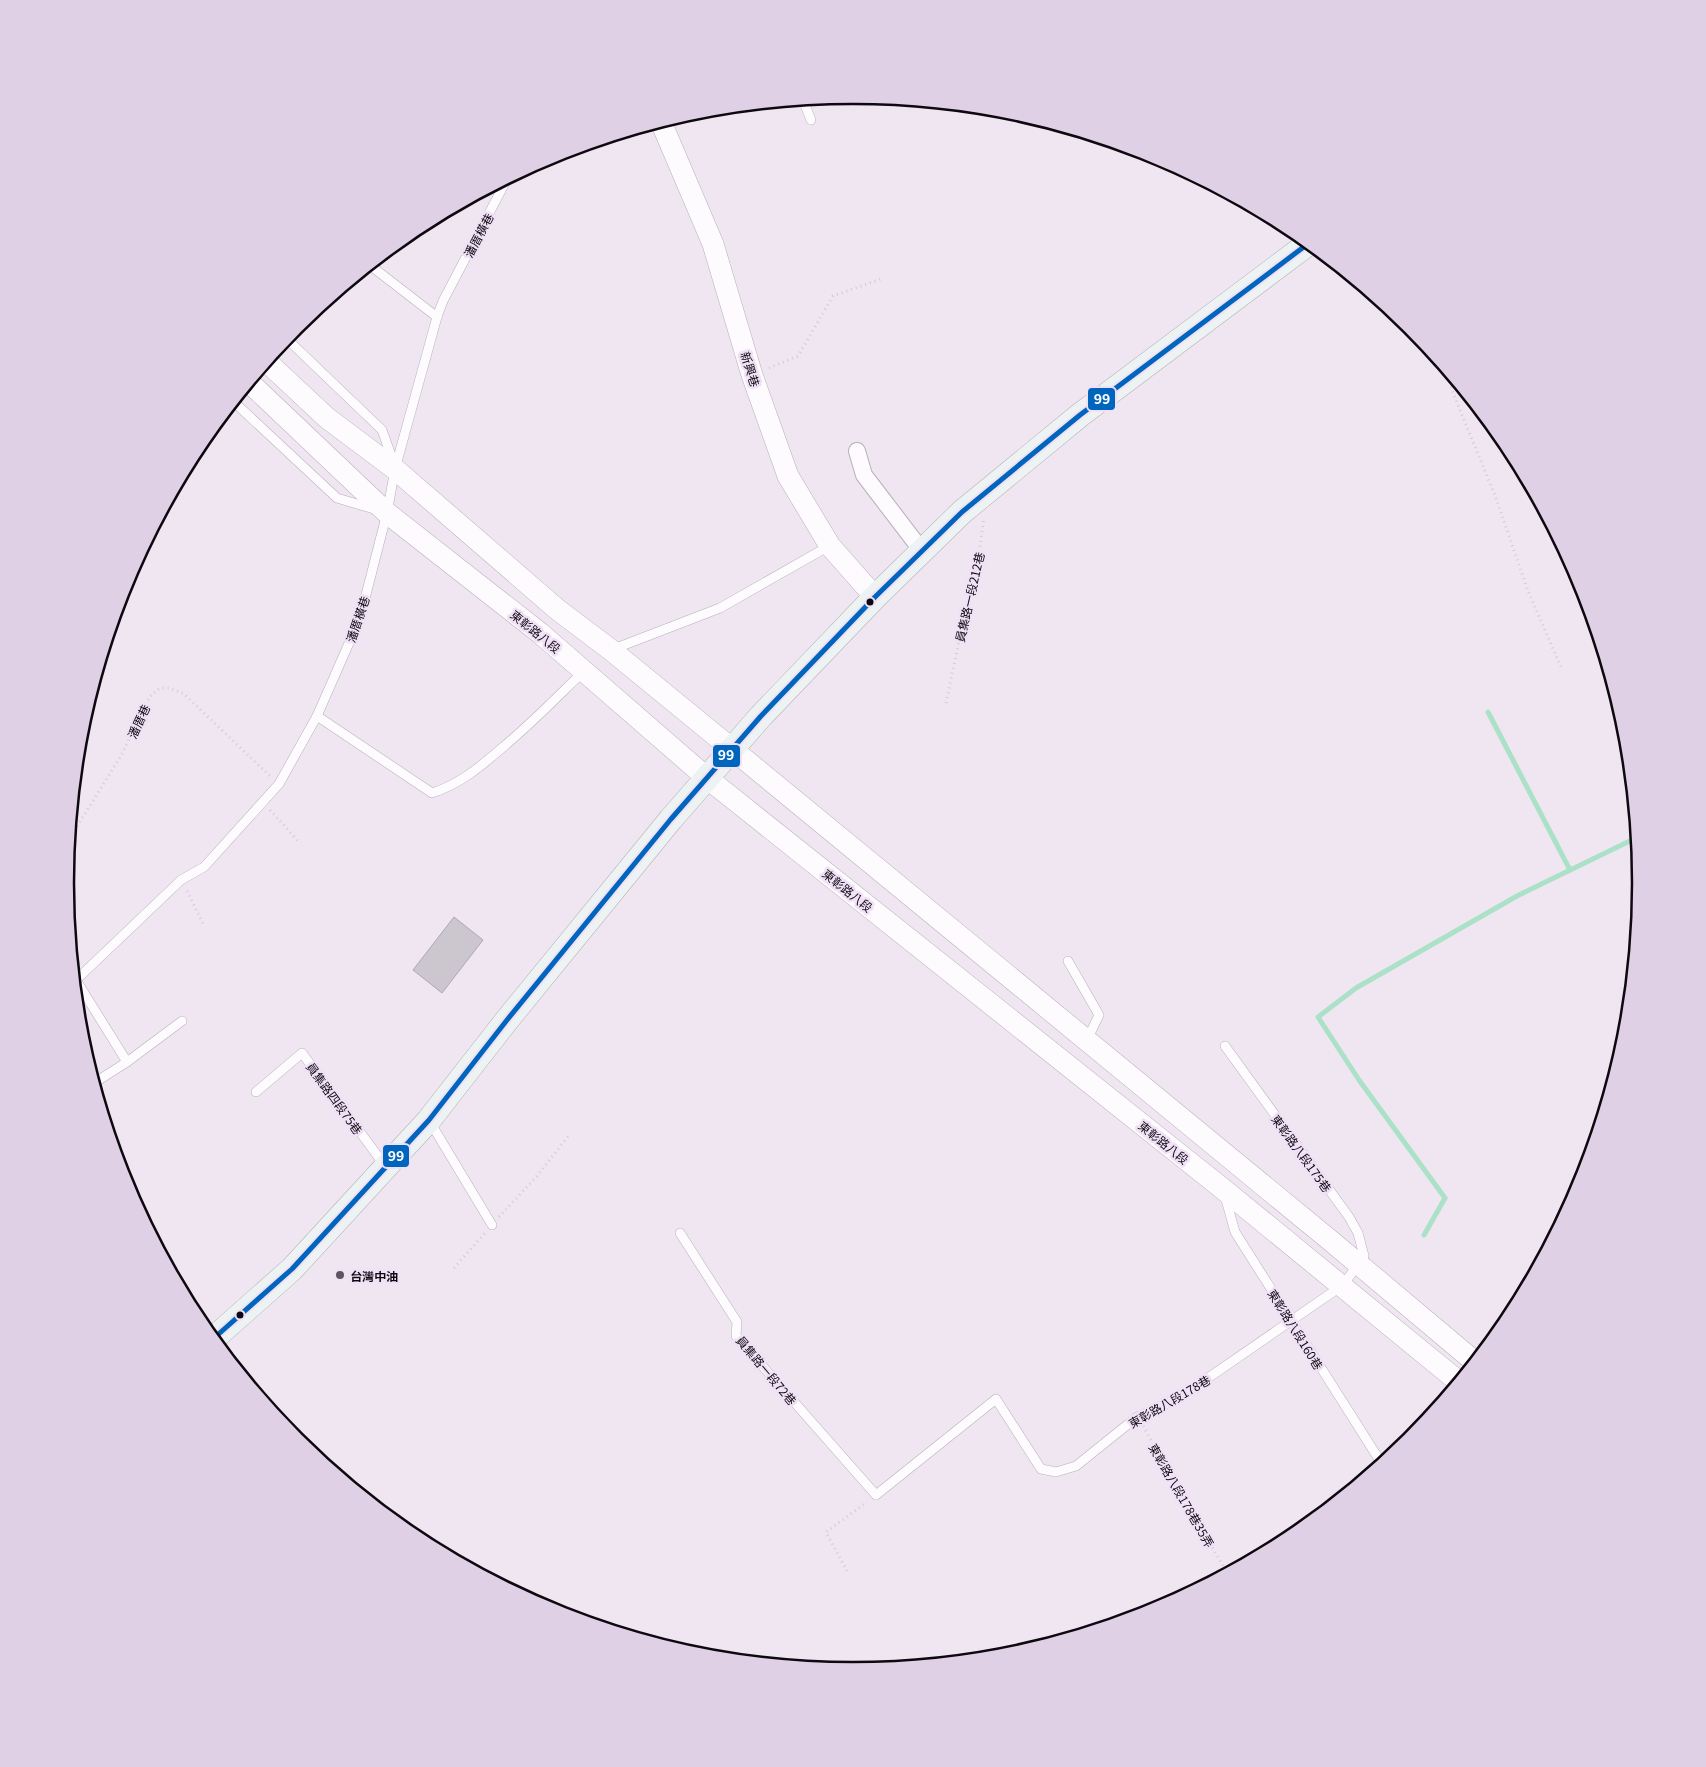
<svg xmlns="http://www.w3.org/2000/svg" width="1706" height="1767" viewBox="0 0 1706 1767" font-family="Georgia,'Noto Sans TC',serif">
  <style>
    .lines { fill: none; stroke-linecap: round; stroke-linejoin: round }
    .stream { stroke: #aae1c7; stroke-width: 5 }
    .building { fill: #ccc6cf; stroke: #afa8b2 }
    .service-casing { stroke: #b7b0b9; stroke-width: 10 }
    .minor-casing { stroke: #b7b0b9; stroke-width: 18 }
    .tertiary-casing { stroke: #b7b0b9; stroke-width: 22 }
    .secondary-casing { stroke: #b7b0b9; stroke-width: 25 }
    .path { stroke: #d0cdd1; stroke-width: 3; stroke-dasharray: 1 4; stroke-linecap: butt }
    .service { stroke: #fdfbfd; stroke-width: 9 }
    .minor { stroke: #fdfbfd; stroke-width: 16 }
    .tertiary { stroke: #fdfbfd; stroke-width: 21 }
    .secondary { stroke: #edf2f2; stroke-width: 24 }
    .bus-1-casing { stroke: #f1e1f7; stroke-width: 9 }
    .bus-1 { stroke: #0065bd; stroke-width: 5 }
    .bus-dot { fill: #0e0910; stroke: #f1e1f7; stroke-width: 2 }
    .poi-dot { fill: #5d565f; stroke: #f1e1f7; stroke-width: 2 }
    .labels { text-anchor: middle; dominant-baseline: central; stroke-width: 5; stroke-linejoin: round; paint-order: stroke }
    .street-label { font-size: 12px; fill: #0e0910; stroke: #f1e1f7 }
    .poi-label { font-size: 12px; font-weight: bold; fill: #0e0910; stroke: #f1e1f7; text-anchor: start }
    .rim { fill: none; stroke: #0e0910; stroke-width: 2.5 }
    .line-badge { stroke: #f1e1f7; stroke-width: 2 }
    .badge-label { font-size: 14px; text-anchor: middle; font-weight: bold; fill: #fff }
  </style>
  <rect width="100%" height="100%" fill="#efe6f2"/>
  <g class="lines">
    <g class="stream">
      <polyline points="1488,712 1570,870"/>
      <polyline points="1424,1235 1445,1198 1359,1080 1318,1017 1356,988 1517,896 1636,838"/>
    </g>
  </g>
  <polygon class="building" points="454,917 483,940 442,993 413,970"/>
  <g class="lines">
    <g class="service-casing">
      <g id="service">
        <polyline points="803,100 811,120"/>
        <polyline points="371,266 437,317"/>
        <polyline points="286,338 382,430 393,461"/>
        <polyline points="234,402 337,498 374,509"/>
        <polyline points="611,650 720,608 829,546"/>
        <path d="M317,716l115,77c28,-9 48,-26 70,-45 29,-24 55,-51 82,-77"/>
        <polyline points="1068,961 1099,1015 1087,1040"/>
        <polyline points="76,980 127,1062"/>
        <polyline points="75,981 181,880 204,867 279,784 317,716 360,618 387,513 395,469 437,317 443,301 507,179"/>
        <polyline points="94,1083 127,1062 182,1021"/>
        <polyline points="256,1092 302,1053 385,1166"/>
        <polyline points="430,1122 492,1225"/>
        <polyline points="1225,1196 1235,1232 1382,1464"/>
        <polyline points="680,1233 737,1322 736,1336 876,1495 996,1399 1041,1469 1056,1472 1076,1466 1137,1417 1179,1398 1343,1285 1364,1256 1358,1233 1349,1217 1225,1046"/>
      </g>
    </g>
    <g class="minor-casing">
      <polyline id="minor" points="857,451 864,475 922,551"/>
    </g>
    <g class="tertiary-casing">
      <g id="tertiary">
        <polyline points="661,122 713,244 752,375 788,476 830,546 875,597"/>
        <polyline points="267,362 327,418 395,469 558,610 611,650 732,749 1331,1241 1475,1362"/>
        <polyline points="250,383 387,513 540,633 707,778 1223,1189 1459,1382"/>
      </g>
    </g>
    <g class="secondary-casing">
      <polyline id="secondary" points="213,1339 292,1269 429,1120 507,1020 671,819 761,716 875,597 962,512 1080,415 1309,243"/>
    </g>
    <g class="path">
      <polyline points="769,368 798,356 833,296 881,279"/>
      <polyline points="1448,372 1453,393 1496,498 1528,591 1561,667"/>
      <polyline points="946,703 962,627 975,580 984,518"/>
      <polyline points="270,810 299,842"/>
      <polyline points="69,839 121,756 150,696 160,688 170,688 184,694 271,777"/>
      <polyline points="187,891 204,926"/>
      <polyline points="499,1217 537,1176 570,1134"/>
      <polyline points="454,1268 485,1233"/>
      <polyline points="1143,1426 1227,1573"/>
      <polyline points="847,1571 826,1532 867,1502"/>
    </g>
    <use href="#service" class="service"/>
    <use href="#minor" class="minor"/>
    <use href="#tertiary" class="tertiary"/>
    <use href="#secondary" class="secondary"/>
    <g class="bus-1-casing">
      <polyline id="bus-1" points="213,1339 292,1269 429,1120 507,1020 671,819 761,716 875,597 962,512 1080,415 1309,243"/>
    </g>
    <use href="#bus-1" class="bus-1"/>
  </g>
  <g class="bus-dot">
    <circle cx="870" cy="602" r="4.5"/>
    <circle cx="240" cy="1315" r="4.5"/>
  </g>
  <circle class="poi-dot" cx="340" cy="1275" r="5"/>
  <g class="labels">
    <g class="street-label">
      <text transform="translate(478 235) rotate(-62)">潘厝橫巷</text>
      <text transform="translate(751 369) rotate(72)">新興巷</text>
      <text transform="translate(969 597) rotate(-77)">員集路一段212巷</text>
      <text transform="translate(357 619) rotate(-71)">潘厝橫巷</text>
      <text transform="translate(536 631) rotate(39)">東彰路八段</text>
      <text transform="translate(138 721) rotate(-65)">潘厝巷</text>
      <text transform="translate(848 890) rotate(39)">東彰路八段</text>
      <text transform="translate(335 1098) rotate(54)">員集路四段75巷</text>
      <text transform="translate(1164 1142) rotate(39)">東彰路八段</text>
      <text transform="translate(1302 1153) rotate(54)">東彰路八段175巷</text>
      <text transform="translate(1296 1329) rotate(58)">東彰路八段160巷</text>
      <text transform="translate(767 1370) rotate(50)">員集路一段72巷</text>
      <text transform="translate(1169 1401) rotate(-30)">東彰路八段178巷</text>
      <text transform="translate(1182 1495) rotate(60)">東彰路八段178巷35弄</text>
    </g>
    <g class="poi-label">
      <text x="350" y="1275">台灣中油</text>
    </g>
  </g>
  <path d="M0 0H1706V1767H0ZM74 883a779 779 0 1 1 1558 0a779 779 0 1 1-1558 0Z" fill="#dfd0e5" fill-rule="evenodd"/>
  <path class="rim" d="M74 883a779 779 0 1 1 1558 0a779 779 0 1 1-1558 0Z"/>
  <g class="line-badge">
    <rect x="1087" y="387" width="29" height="24" rx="5" fill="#0065bd"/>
    <rect x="712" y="744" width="29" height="24" rx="5" fill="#0065bd"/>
    <rect x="382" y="1144" width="28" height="24" rx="5" fill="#0065bd"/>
  </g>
  <g class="badge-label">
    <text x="1102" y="404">99</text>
    <text x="726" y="760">99</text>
    <text x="396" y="1161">99</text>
  </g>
</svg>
